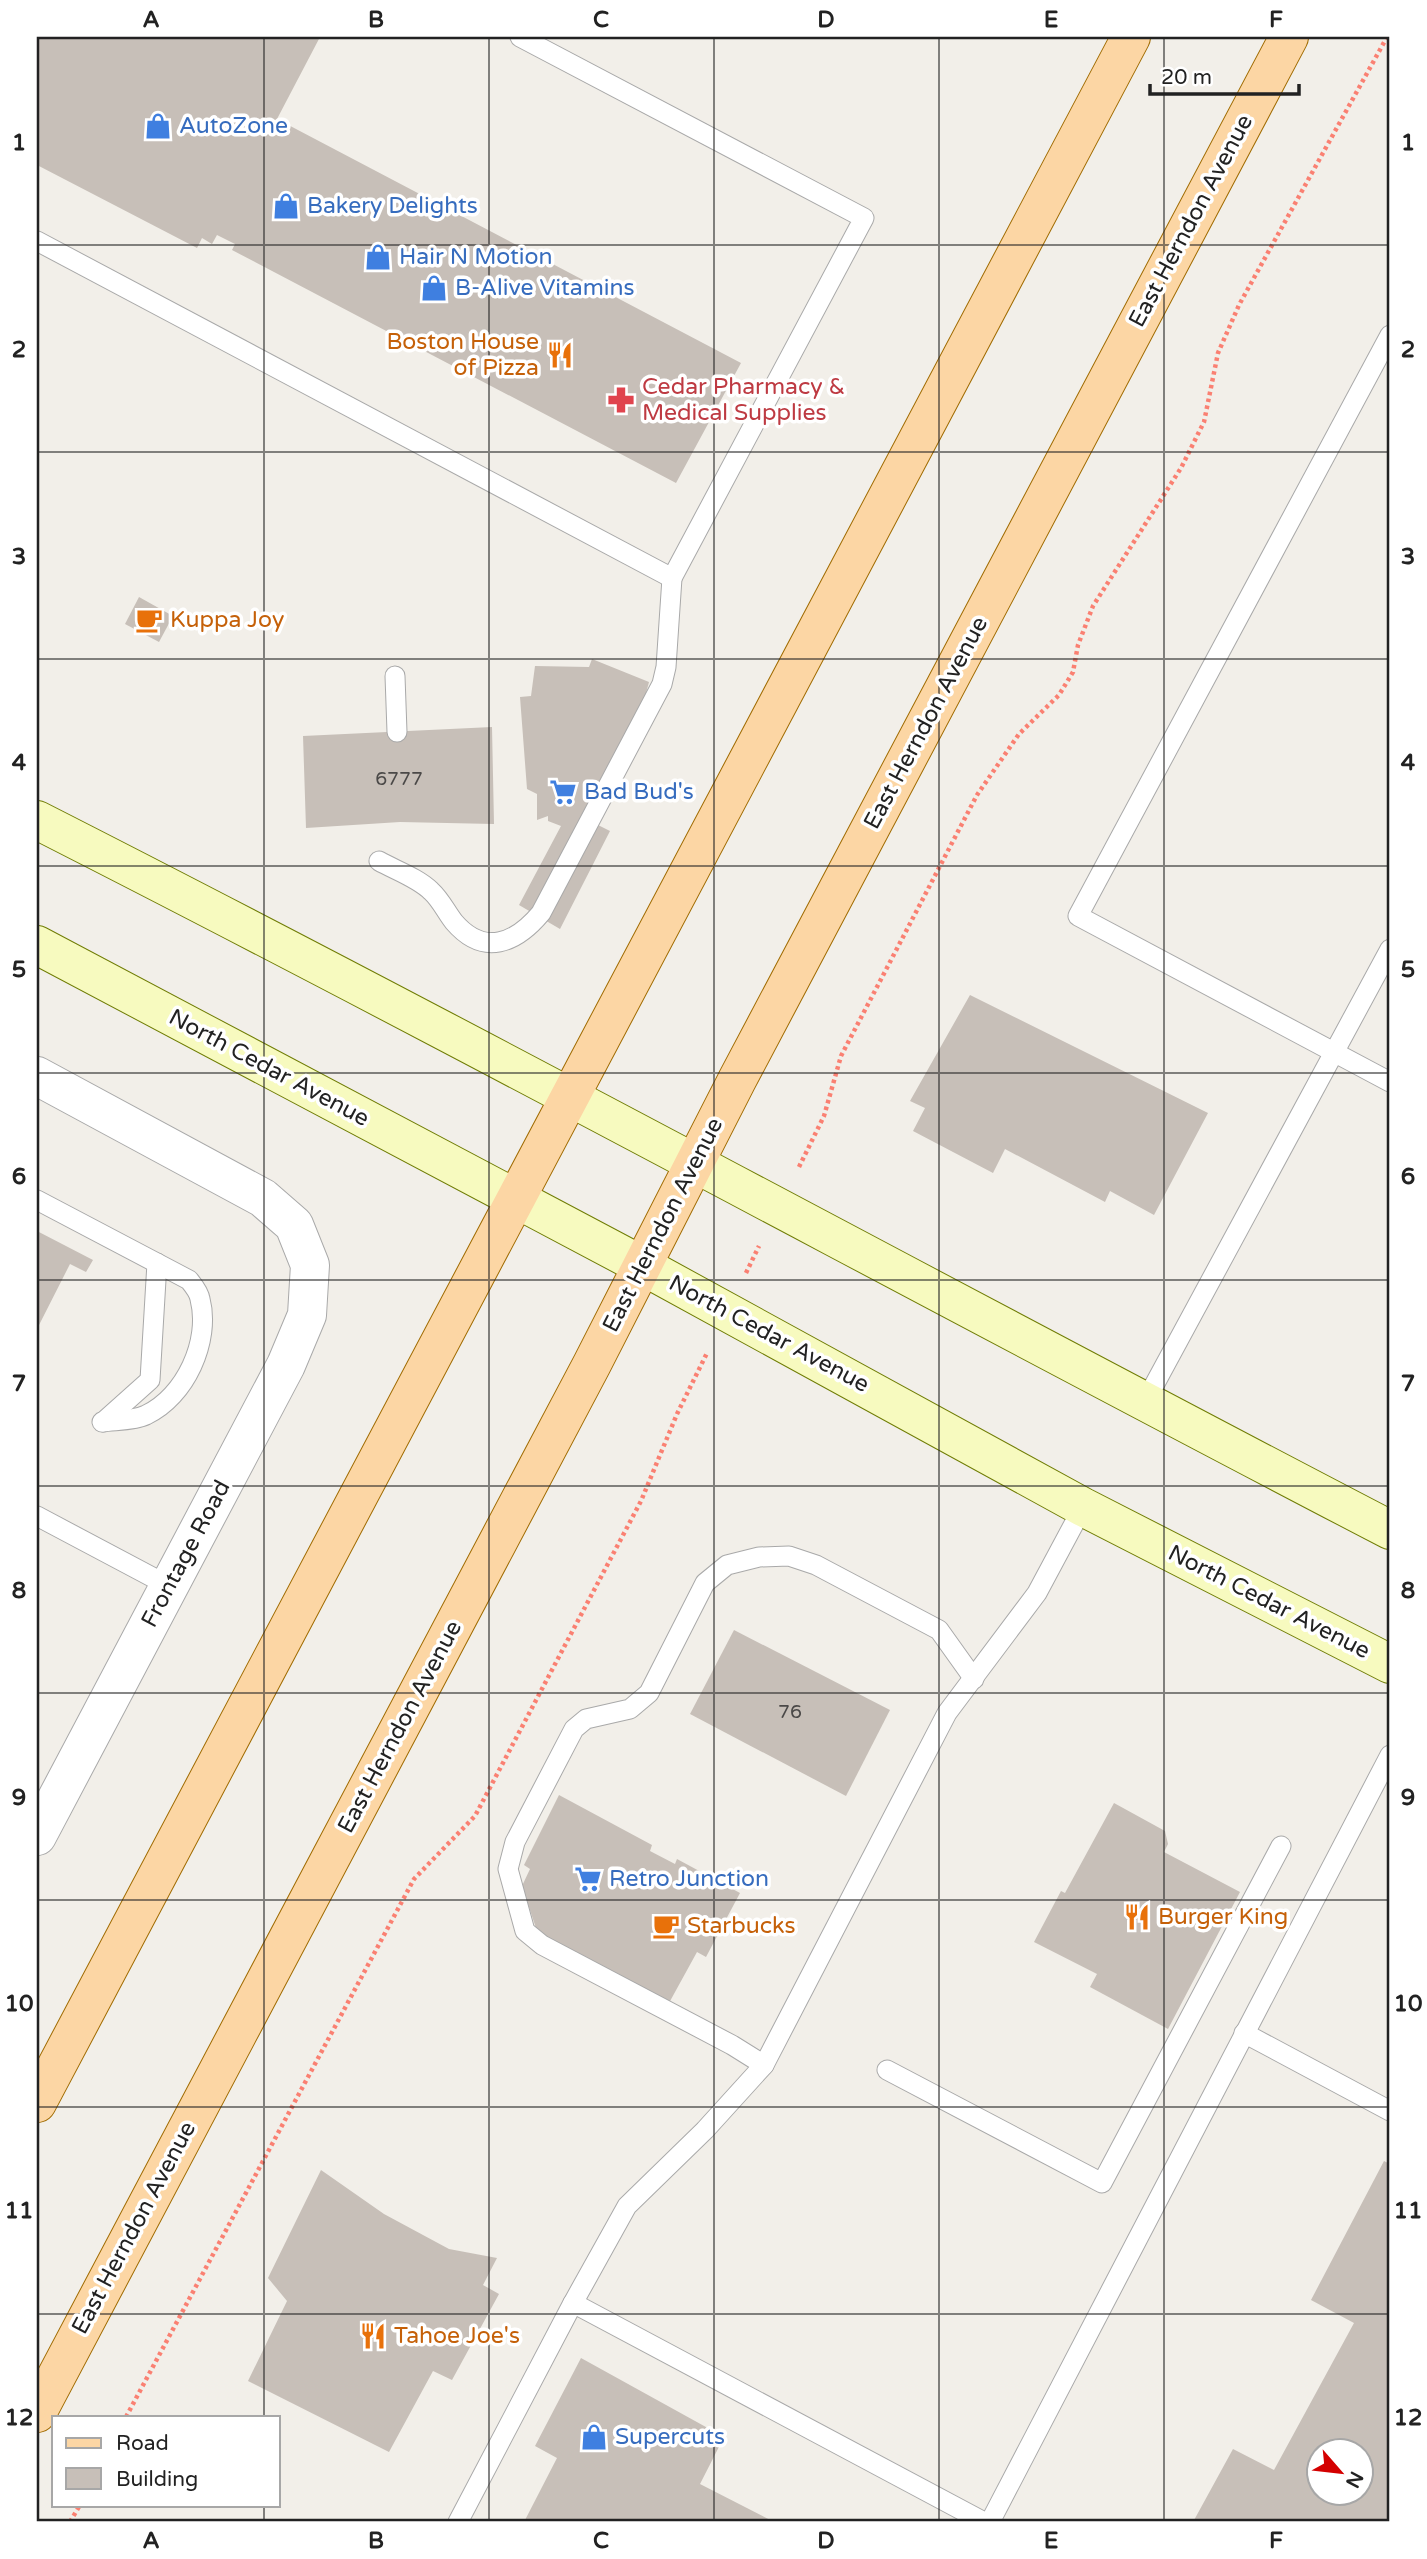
<svg xmlns="http://www.w3.org/2000/svg" width="1427" height="2559" viewBox="0 0 1427 2559" font-family="'Varela Round',sans-serif">
  <style>
    .building { fill: #c7bfb8; fill-rule: evenodd }
    .lines { fill: none; stroke-linecap: round; stroke-linejoin: round }
    .lane-casing { stroke: #a9a9a9; stroke-width: 21 }
    .street-casing { stroke: #a9a9a9; stroke-width: 40 }
    .secondary-casing { stroke: #707d05; stroke-width: 40 }
    .primary-casing { stroke: #a06b00; stroke-width: 40 }
    .path { stroke: #fa8072; stroke-width: 4.5; stroke-dasharray: 3.5 3.5; stroke-linecap: butt }
    .lane { stroke: #fff; stroke-width: 19 }
    .street { stroke: #fff; stroke-width: 38 }
    .secondary { stroke: #f7fabf; stroke-width: 38 }
    .primary { stroke: #fcd6a4; stroke-width: 38 }
    .grid { fill: none; stroke: #222; stroke-width: 2; stroke-opacity: 0.55 }
    .labels { text-anchor: middle; dominant-baseline: central; stroke-width: 7; stroke-linejoin: round; paint-order: stroke }
    .number-label { font-size: 19px; fill: #4b4948 }
    .shop-label { font-size: 23px; fill: #366cbe; stroke: #fff; text-anchor: start }
    .street-label { font-size: 23px; fill: #222; stroke: #fff }
    .food-label { font-size: 23px; fill: #c56008; stroke: #fff; text-anchor: start }
    .health-label { font-size: 23px; fill: #be3a42; stroke: #fff; text-anchor: start }
    .neatline { fill: none; stroke: #222; stroke-width: 2.5 }
    .grid-label { font-size: 23px; text-anchor: middle; font-weight: bold; fill: #222 }
  </style>
  <rect width="100%" height="100%" fill="#f2efe9"/>
  <g class="building">
    <polygon points="37,37 320,37 277,119 741,363 676,483 232,250 235,244 217,235 212,244 202,238 197,248 37,165"/>
    <polygon points="139,597 173,616 159,642 125,624"/>
    <polygon points="592,659 649,682 645,697 582,817 610,831 560,929 519,905 561,826 548,821 548,816 537,820 537,794 527,789 520,697 531,696 535,666 589,667"/>
    <polygon points="492,727 494,824 400,822 306,828 303,736"/>
    <polygon points="970,995 1208,1113 1154,1215 1110,1191 1105,1202 1005,1149 993,1173 913,1131 925,1108 910,1101"/>
    <polygon points="37,1231 93,1260 86,1272 70,1264 37,1329"/>
    <polygon points="734,1630 890,1710 846,1796 690,1714"/>
    <polygon points="559,1795 652,1845 650,1851 675,1864 677,1859 740,1893 706,1957 697,1952 669,2003 538,1934 522,1886 530,1869 524,1865"/>
    <polygon points="1114,1803 1165,1831 1168,1844 1164,1852 1240,1892 1168,2029 1090,1987 1097,1974 1034,1942 1061,1891 1065,1893"/>
    <path d="M1384,2161l6,3v358h-197l40,-73 41,21 80,-147 -43,-23zM1318,2450h42v42h-42z"/>
    <polygon points="321,2170 384,2214 449,2249 497,2258 483,2285 499,2294 452,2380 433,2371 389,2452 248,2381 287,2301 268,2278"/>
    <polygon points="581,2358 724,2437 700,2484 774,2522 524,2522 557,2458 535,2446"/>
  </g>
  <g class="lines">
    <g class="lane-casing">
      <g id="lane">
        <polyline points="37,241 672,578 864,218 520,37"/>
        <polyline points="1390,335 1078,916 1390,1082"/>
        <polyline points="395,676 397,732"/>
        <path d="M379,861c16,9 39,17 52,30 10,9 15,21 23,31 30,35 62,21 87,-9l121,-229 4,-17 6,-89"/>
        <path d="M37,1200l152,80c4,5 10,12 11,19 11,42 -15,98 -54,116 -12,6 -31,5 -44,7"/>
        <polyline points="1145,1402 1390,949"/>
        <polyline points="103,1422 150,1380 157,1263"/>
        <polyline points="37,1516 169,1586"/>
        <polyline points="1244,2033 1390,2111"/>
        <polyline points="764,2065 732,2045 542,1945 525,1931 508,1869 515,1842 574,1729 586,1719 630,1709 649,1693 705,1583 727,1565 759,1557 789,1556 816,1565 939,1630 974,1679"/>
        <polyline points="887,2070 1102,2183 1281,1846"/>
        <polyline points="573,2303 627,2206 705,2130 764,2065 947,1713 1037,1593 1083,1507"/>
        <polyline points="458,2522 573,2303 984,2522"/>
        <polyline points="990,2522 1390,1755"/>
      </g>
    </g>
    <g class="street-casing">
      <polyline id="street" points="37,1076 263,1198 294,1225 310,1265 307,1315 286,1365 37,1836"/>
    </g>
    <g class="secondary-casing">
      <g id="secondary">
        <path d="M37,820c454,231 901,475 1353,710"/>
        <polyline points="37,945 643,1266 1083,1507 1390,1664"/>
      </g>
    </g>
    <g class="primary-casing">
      <g id="primary">
        <polyline points="37,2103 1131,37"/>
        <polyline points="37,2413 592,1364 737,1080 1289,37"/>
      </g>
    </g>
    <g class="path">
      <polyline points="799,1167 824,1116 841,1056 977,795 1019,734 1059,695 1073,672 1078,645 1093,606 1181,468 1204,422 1218,353 1239,305 1387,37"/>
      <polyline points="746,1273 759,1246"/>
      <polyline points="126,2417 414,1879 475,1816 641,1501 677,1414 707,1353"/>
      <polyline points="70,2522 80,2505"/>
    </g>
    <use href="#lane" class="lane"/>
    <use href="#street" class="street"/>
    <use href="#secondary" class="secondary"/>
    <use href="#primary" class="primary"/>
  </g>
  <path class="grid" d="M264,37v2380M489,37v2485M714,37v2485M939,37v2485M1164,37v2485M37,245h1353M37,452h1353M37,659h1353M37,866h1353M37,1073h1353M37,1280h1353M37,1486h1353M37,1693h1353M37,1900h1353M37,2107h1353M37,2314h1353M264,2505v17"/>
  <defs>
    <g id="shop-bare" transform="scale(2.1)"><path d="M-5-2.5h2.3a2.7 3.5 0 0 1 5.4 0H5L5.5 6h-11ZM-1.5-2.5h3a1.5 2.3 0 0 0-3 0Z" fill="#3f7fe0" stroke="#fff" stroke-width="2.5" paint-order="stroke"/></g>
    <g id="restaurant-bare" transform="scale(2.1)"><path d="M-5-6h1v4h1v-4h1v4h1v-4h1v5L-1.5 .5V6h-2V.5L-5-1ZM5-6V6H3V1.5H1.5Q1.5-4 5-6Z" fill="#e8710a" stroke="#fff" stroke-width="2.5" paint-order="stroke"/></g>
    <g id="pharmacy-bare" transform="scale(2.1)"><path d="M-2-6h4v4h4v4h-4v4h-4v-4h-4v-4h4Z" fill="#e0444e" stroke="#fff" stroke-width="2.5" paint-order="stroke"/></g>
    <g id="cafe-bare" transform="scale(2.1)"><path d="M-5.5-4.5H6V0H3Q3 3.5 0 3.5H-2.5Q-5.5 3.5-5.5 0ZM3-3.2v2h1.7v-2ZM-6 4.5H4V6H-6Z" fill="#e8710a" stroke="#fff" stroke-width="2.5" paint-order="stroke"/></g>
    <g id="supermarket-bare" transform="scale(2.1)"><path d="M-6-5.5h2.5l.6 2H6L4.5 2H-2.5L-4.4-4H-6ZM-1.5 3.2a1.3 1.3 0 1 0 .1 0ZM3 3.2a1.3 1.3 0 1 0 .1 0Z" fill="#3f7fe0" stroke="#fff" stroke-width="2.5" paint-order="stroke"/></g>
  </defs>
  <g fill-rule="evenodd">
    <use href="#shop-bare" x="158" y="126"/>
    <use href="#shop-bare" x="286" y="206"/>
    <use href="#shop-bare" x="378" y="257"/>
    <use href="#shop-bare" x="434" y="288"/>
    <use href="#restaurant-bare" x="560" y="355"/>
    <use href="#pharmacy-bare" x="621" y="400"/>
    <use href="#cafe-bare" x="149" y="620"/>
    <use href="#supermarket-bare" x="563" y="792"/>
    <use href="#supermarket-bare" x="588" y="1879"/>
    <use href="#restaurant-bare" x="1137" y="1917"/>
    <use href="#cafe-bare" x="666" y="1926"/>
    <use href="#restaurant-bare" x="373" y="2336"/>
    <use href="#shop-bare" x="594" y="2437"/>
  </g>
  <g class="labels">
    <g class="number-label">
      <text x="399" y="779">6777</text>
      <text x="790" y="1712">76</text>
    </g>
    <g class="shop-label">
      <text x="179" y="126">AutoZone</text>
      <text x="307" y="206">Bakery Delights</text>
      <text x="399" y="257">Hair N Motion</text>
      <text x="455" y="288">B-Alive Vitamins</text>
      <text x="584" y="792">Bad Bud's</text>
      <text x="609" y="1879">Retro Junction</text>
      <text x="615" y="2437">Supercuts</text>
    </g>
    <g class="street-label">
      <text transform="translate(1191 221) rotate(-62)">East Herndon Avenue</text>
      <text transform="translate(926 723) rotate(-62)">East Herndon Avenue</text>
      <text transform="translate(269 1068) rotate(28)">North Cedar Avenue</text>
      <text transform="translate(663 1225) rotate(-63)">East Herndon Avenue</text>
      <text transform="translate(769 1334) rotate(28)">North Cedar Avenue</text>
      <text transform="translate(186 1554) rotate(-62)">Frontage Road</text>
      <text transform="translate(1269 1602) rotate(27)">North Cedar Avenue</text>
      <text transform="translate(400 1727) rotate(-62)">East Herndon Avenue</text>
      <text transform="translate(134 2228) rotate(-62)">East Herndon Avenue</text>
    </g>
    <g class="food-label">
      <text x="539" y="342" text-anchor="end">Boston House<tspan x="539" dy="26">of Pizza</tspan></text>
      <text x="170" y="620">Kuppa Joy</text>
      <text x="1158" y="1917">Burger King</text>
      <text x="687" y="1926">Starbucks</text>
      <text x="394" y="2336">Tahoe Joe's</text>
    </g>
    <g class="health-label">
      <text x="642" y="387">Cedar Pharmacy &amp;<tspan x="642" dy="26">Medical Supplies</tspan></text>
    </g>
  </g>
  <rect width="1427" height="2559" fill="none" stroke="#ffffff" stroke-width="77"/>
  <rect x="52" y="2416" width="228" height="91" fill="#ffffff" stroke="#a7a7a7" stroke-width="2"/>
  <rect x="66" y="2438" width="35" height="10" fill="#fcd6a4" stroke="#a7a7a7" stroke-width="2"/>
  <text x="116" y="2450" font-size="21" fill="#222222">Road</text>
  <rect x="66" y="2468" width="35" height="21" fill="#c7bfb8" stroke="#a7a7a7" stroke-width="2"/>
  <text x="116" y="2486" font-size="21" fill="#222222">Building</text>
  <g transform="translate(1340 2472) rotate(118)"><circle r="33" fill="#ffffff" stroke="#a7a7a7" stroke-width="2"/>
  <path d="M0-5L12 26L0 18L-12 26Z" fill="#d40000"/>
  <text y="-10" font-size="19" font-weight="bold" text-anchor="middle" fill="#222222">N</text>
  </g>
  <path d="M1150 84v10h149v-10" fill="none" stroke="#222222" stroke-width="3.5"/>
  <text x="1161" y="84" font-size="21" fill="#222222" stroke="#ffffff" stroke-width="5" paint-order="stroke">20 m</text>
  <rect x="38" y="38" width="1350" height="2482" class="neatline"/>
  <g class="grid-label">
    <text x="151" y="27">A</text>
    <text x="376" y="27">B</text>
    <text x="601" y="27">C</text>
    <text x="826" y="27">D</text>
    <text x="1051" y="27">E</text>
    <text x="1276" y="27">F</text>
    <text x="19" y="150">1</text>
    <text x="1408" y="150">1</text>
    <text x="19" y="357">2</text>
    <text x="1408" y="357">2</text>
    <text x="19" y="564">3</text>
    <text x="1408" y="564">3</text>
    <text x="19" y="770">4</text>
    <text x="1408" y="770">4</text>
    <text x="19" y="977">5</text>
    <text x="1408" y="977">5</text>
    <text x="19" y="1184">6</text>
    <text x="1408" y="1184">6</text>
    <text x="19" y="1391">7</text>
    <text x="1408" y="1391">7</text>
    <text x="19" y="1598">8</text>
    <text x="1408" y="1598">8</text>
    <text x="19" y="1805">9</text>
    <text x="1408" y="1805">9</text>
    <text x="19" y="2011">10</text>
    <text x="1408" y="2011">10</text>
    <text x="19" y="2218">11</text>
    <text x="1408" y="2218">11</text>
    <text x="19" y="2425">12</text>
    <text x="1408" y="2425">12</text>
    <text x="151" y="2548">A</text>
    <text x="376" y="2548">B</text>
    <text x="601" y="2548">C</text>
    <text x="826" y="2548">D</text>
    <text x="1051" y="2548">E</text>
    <text x="1276" y="2548">F</text>
  </g>
</svg>
